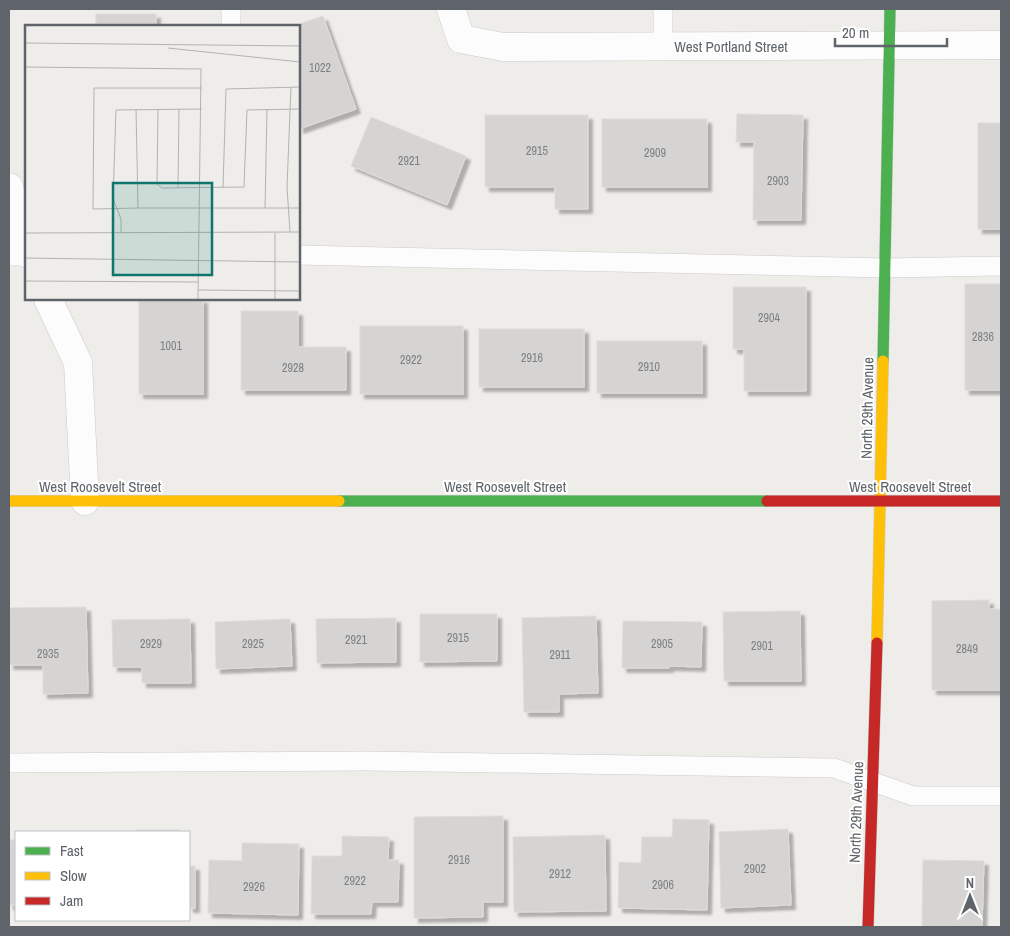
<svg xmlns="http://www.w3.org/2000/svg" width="1010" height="936" viewBox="0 0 1010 936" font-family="'Archivo Narrow',sans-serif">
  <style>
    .building { fill: #d6d4d3; stroke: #dedcd9; filter: url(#shadow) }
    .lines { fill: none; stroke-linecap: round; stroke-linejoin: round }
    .lane-casing { stroke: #cbcbcb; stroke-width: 20 }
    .street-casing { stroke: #cbcbcb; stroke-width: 29 }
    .fast-casing { stroke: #cacacb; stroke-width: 12 }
    .slow-casing { stroke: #cacacb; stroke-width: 12 }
    .jam-casing { stroke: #cacacb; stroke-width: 12 }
    .lane { stroke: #fdfcfc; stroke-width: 19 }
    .street { stroke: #fdfcfc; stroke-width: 28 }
    .fast { stroke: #4caf50; stroke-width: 11 }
    .slow { stroke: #ffc107; stroke-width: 11 }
    .jam { stroke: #c62828; stroke-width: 11 }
    .labels { text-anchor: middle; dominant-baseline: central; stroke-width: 4; stroke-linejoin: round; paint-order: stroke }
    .number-label { font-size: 12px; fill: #7d8184 }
    .street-label { font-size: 15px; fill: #5e6469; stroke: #fff }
    .inset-road { fill: none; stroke: #b1b2b2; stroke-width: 1 }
    .view { fill: #0f766e; fill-opacity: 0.15; stroke: #0f766e; stroke-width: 2.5 }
    .inset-edge { fill: none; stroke: #5e6469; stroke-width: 2.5 }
  </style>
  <defs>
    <filter id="shadow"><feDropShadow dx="4.5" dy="4.5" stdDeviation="1" flood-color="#0004"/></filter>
  </defs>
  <rect width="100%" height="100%" fill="#efedea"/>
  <g class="building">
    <rect x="96" y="14" width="60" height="12"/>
    <polygon points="323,16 356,109 299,129 299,26 294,26"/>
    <polygon points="737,114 803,115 801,220 753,220 754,142 736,142"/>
    <polygon points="485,115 588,115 588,209 555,209 555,187 485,187"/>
    <polygon points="371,117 466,156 447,205 351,166"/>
    <rect x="602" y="119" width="105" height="68"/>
    <rect x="978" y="123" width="23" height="106"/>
    <rect x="965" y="284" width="36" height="106"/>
    <polygon points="733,287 806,287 806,391 744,391 744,349 733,349"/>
    <rect x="139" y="299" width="64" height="95"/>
    <polygon points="241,311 298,311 298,347 346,347 346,390 241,390"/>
    <rect x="360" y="326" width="103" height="68"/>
    <rect x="479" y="329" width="105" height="58"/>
    <rect x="597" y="341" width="105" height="52"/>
    <polygon points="989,600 989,609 1001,609 1001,690 932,690 932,601"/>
    <polygon points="86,607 88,693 43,694 43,665 9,665 9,608"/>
    <polygon points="800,611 801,681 724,681 723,612"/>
    <polygon points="420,614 497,614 497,661 420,662"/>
    <polygon points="596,616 598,693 559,694 559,712 524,712 522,618"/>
    <polygon points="396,618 396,662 317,663 316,619"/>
    <polygon points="190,619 191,683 142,683 142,667 113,667 112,620"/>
    <polygon points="290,619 292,666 216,669 215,622"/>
    <polygon points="623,621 702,622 701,667 669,666 669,668 622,668"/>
    <polygon points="503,816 503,902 483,902 483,917 414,918 414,817"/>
    <polygon points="673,819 709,820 707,910 618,908 619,862 641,863 642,837 672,837"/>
    <polygon points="788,829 791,905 721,908 719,832"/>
    <rect x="136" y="830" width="43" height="2"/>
    <polygon points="605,835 606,911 514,912 513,837"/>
    <polygon points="342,836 389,837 388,860 399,860 398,902 372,902 371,914 311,914 312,856 342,856"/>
    <rect x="9" y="840" width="7" height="65"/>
    <polygon points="242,843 299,844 298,915 208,913 209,860 242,861"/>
    <polygon points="923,860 984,861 982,927 922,927"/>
    <rect x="189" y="866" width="6" height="42"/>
  </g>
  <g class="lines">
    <g class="lane-casing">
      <g id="lane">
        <polyline points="231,9 231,26"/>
        <polyline points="663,46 663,9"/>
        <polyline points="299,255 885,268 1001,266"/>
        <polyline points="9,256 26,256"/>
        <polyline points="9,763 367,761 834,768 913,796 1001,796"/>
      </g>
    </g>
    <g class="street-casing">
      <g id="street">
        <polyline points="451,9 461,39 503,47 1001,45"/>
        <polyline points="9,187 26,253"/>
        <polyline points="48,299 78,363 85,501"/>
      </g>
    </g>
    <g class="fast-casing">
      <g id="fast">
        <polyline points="883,361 890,9"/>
        <polyline points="339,501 767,501"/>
      </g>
    </g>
    <g class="slow-casing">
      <g id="slow">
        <polyline points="9,501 339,501"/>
        <polyline points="877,643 883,361"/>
      </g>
    </g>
    <g class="jam-casing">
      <g id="jam">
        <polyline points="767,501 1001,501"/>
        <polyline points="868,927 877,643"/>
      </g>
    </g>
    <use href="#lane" class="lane"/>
    <use href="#street" class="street"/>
    <use href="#fast" class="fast"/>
    <use href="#slow" class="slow"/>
    <use href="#jam" class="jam"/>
  </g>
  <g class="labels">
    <g class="number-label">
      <text x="320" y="68">1022</text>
      <text x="537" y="151">2915</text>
      <text x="655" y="153">2909</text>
      <text x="409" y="161">2921</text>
      <text x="778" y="181">2903</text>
      <text x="769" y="318">2904</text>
      <text x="983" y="337">2836</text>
      <text x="171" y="346">1001</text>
      <text x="532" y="358">2916</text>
      <text x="411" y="360">2922</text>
      <text x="649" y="367">2910</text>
      <text x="293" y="368">2928</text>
      <text x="458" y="638">2915</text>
      <text x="356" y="640">2921</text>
      <text x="151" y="644">2929</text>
      <text x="253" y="644">2925</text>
      <text x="662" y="644">2905</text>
      <text x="762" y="646">2901</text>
      <text x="967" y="649">2849</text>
      <text x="48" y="654">2935</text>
      <text x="560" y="655">2911</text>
      <text x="459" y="860">2916</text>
      <text x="755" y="869">2902</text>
      <text x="560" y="874">2912</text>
      <text x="355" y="881">2922</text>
      <text x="663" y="885">2906</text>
      <text x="254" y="887">2926</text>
    </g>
    <g class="street-label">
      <text x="731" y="46">West Portland Street</text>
      <text transform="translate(867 408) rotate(-89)">North 29th Avenue</text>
      <text x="100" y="486">West Roosevelt Street</text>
      <text x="505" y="486">West Roosevelt Street</text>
      <text x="910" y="486">West Roosevelt Street</text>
      <text transform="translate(856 812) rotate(-88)">North 29th Avenue</text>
    </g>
  </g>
  <g transform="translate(25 25)">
    <rect width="275" height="275" fill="#efedea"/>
    <path class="inset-road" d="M0,18l275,3M143,23l132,14M0,42l176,2 -3,230M111,84l2,99h162M133,84l-1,75 5,4 82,-1 3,-77 53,-1M153,163l1,-79M198,163l3,-99 74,-2M113,183l-45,1 1,-121h108M240,183l2,-99M265,207l-3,-45 4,-100M0,208l275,-1M96,208v-14l-8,-20 3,-89 86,-1M0,233l275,4M0,256l173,1M173,265l102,1M250,274v-66"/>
    <path class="view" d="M88,158h99v92h-99z"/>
    <rect width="275" height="275" class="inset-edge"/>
  </g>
  <rect width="1010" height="936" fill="none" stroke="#5e6469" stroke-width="20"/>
  <rect x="15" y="831" width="175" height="90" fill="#ffffff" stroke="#bfc1c3"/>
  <rect x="25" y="847" width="25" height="8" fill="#4caf50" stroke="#bfc1c3"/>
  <text x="60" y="856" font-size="15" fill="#5e6469">Fast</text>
  <rect x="25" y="872" width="25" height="8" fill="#ffc107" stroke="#bfc1c3"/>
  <text x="60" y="881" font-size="15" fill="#5e6469">Slow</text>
  <rect x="25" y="897" width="25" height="8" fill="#c62828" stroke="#bfc1c3"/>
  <text x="60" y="906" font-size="15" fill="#5e6469">Jam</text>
  <g transform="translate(970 896)" stroke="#ffffff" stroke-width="4" paint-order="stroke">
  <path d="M0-4L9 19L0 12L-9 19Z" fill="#5e6469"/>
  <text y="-8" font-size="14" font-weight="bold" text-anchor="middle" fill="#5e6469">N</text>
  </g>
  <path d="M835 38v8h112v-8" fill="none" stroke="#5e6469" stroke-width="2.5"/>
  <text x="842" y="38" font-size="15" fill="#5e6469" stroke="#ffffff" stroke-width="4" paint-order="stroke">20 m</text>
</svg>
